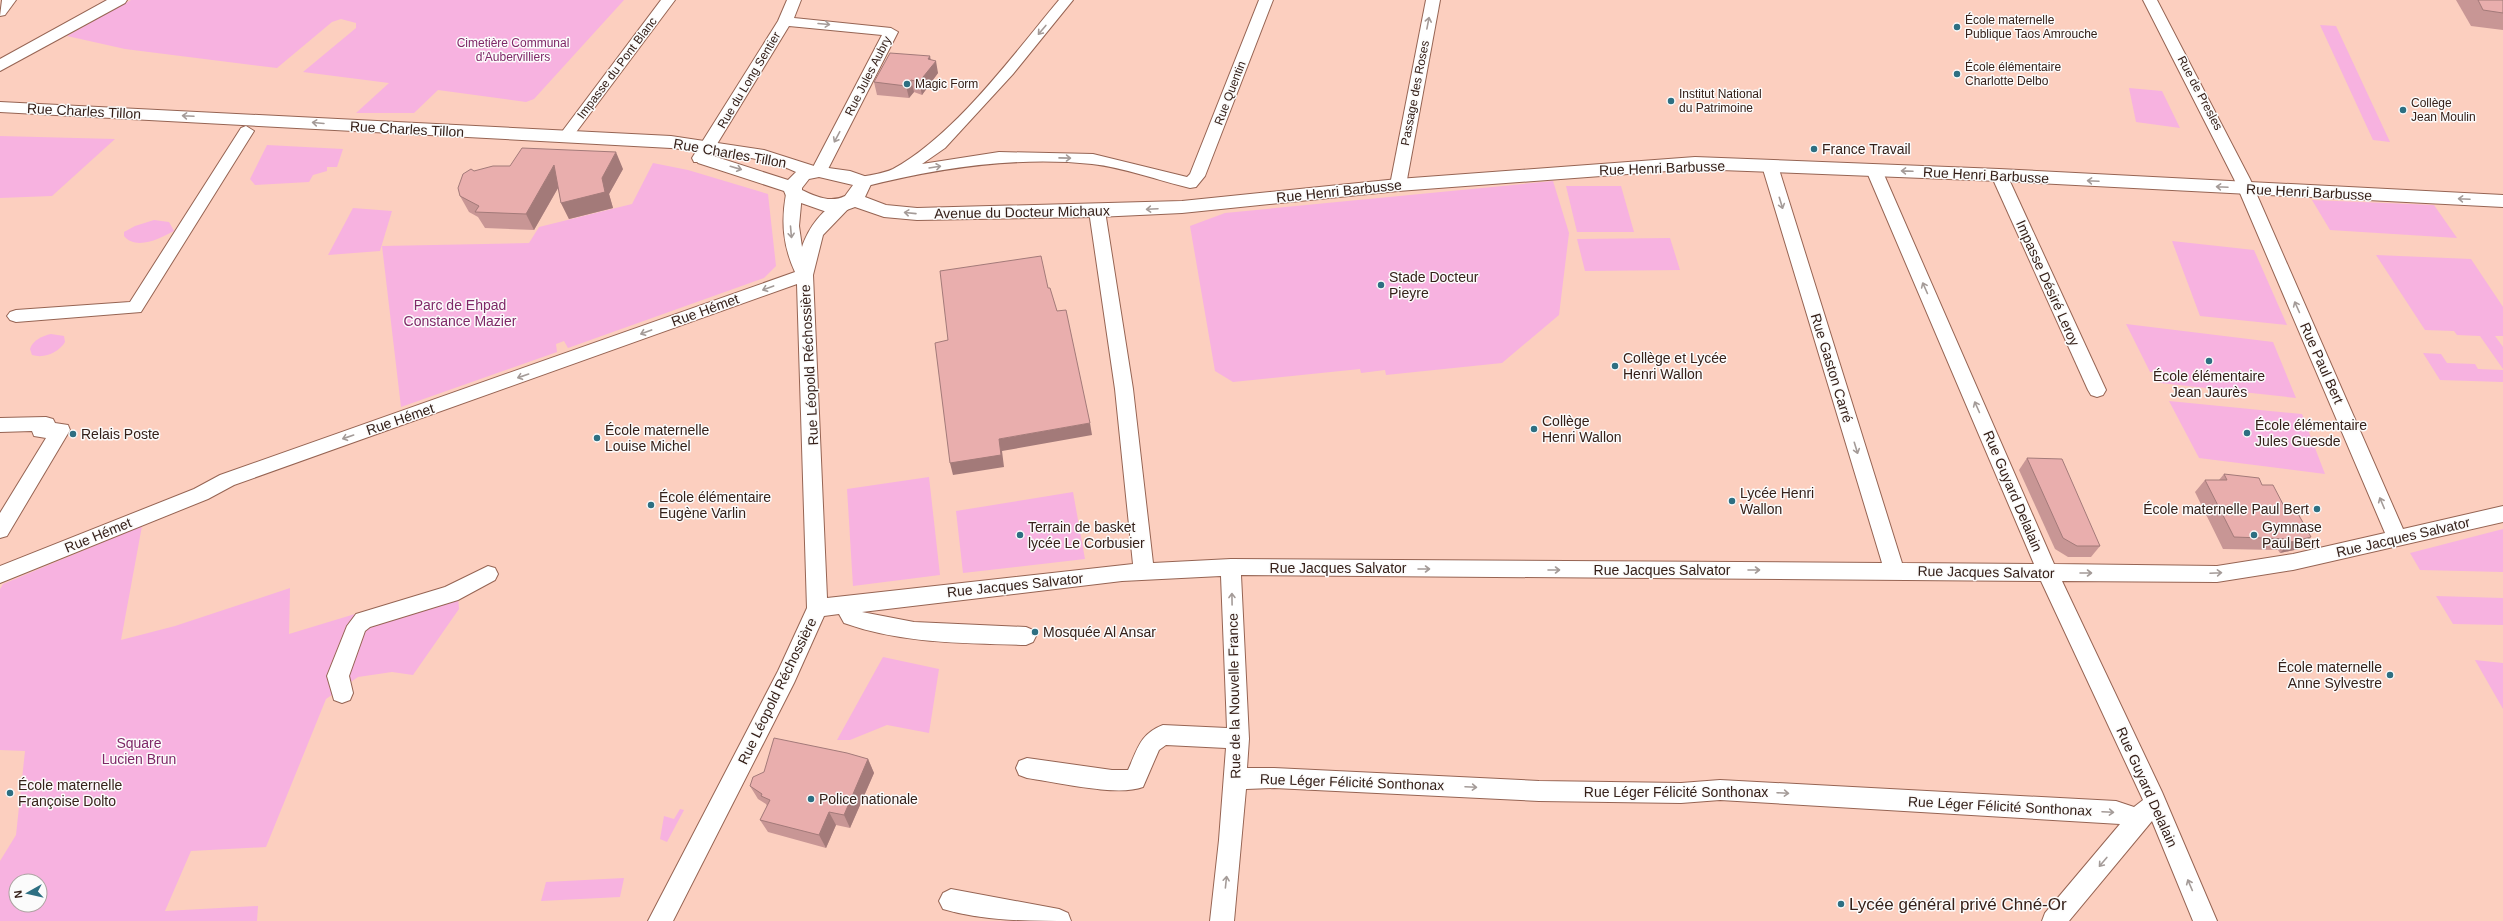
<svg xmlns="http://www.w3.org/2000/svg" width="2503" height="921" viewBox="0 0 2503 921" font-family="Arial,sans-serif">
  <style>
    .green { fill: #f7b2e0; fill-rule: evenodd }
    .lines { fill: none; stroke-linecap: round; stroke-linejoin: round }
    .street-casing { stroke: #966453; stroke-width: 2 }
    .secondary-casing { stroke: #966453; stroke-width: 2 }
    .street { fill: #fff; fill-rule: evenodd }
    .secondary { fill: #fff; fill-rule: evenodd }
    .wall { fill: #c89695 }
    .shaded-wall { fill: #a37a79 }
    .building { fill: #e9aead; stroke: #a37a79 }
    .oneway { stroke: #a49b98 }
    .poi-dot { fill: #2d6f82; stroke: #fbfbfb; stroke-width: 1.5 }
    .labels { text-anchor: middle; dominant-baseline: central; stroke-width: 3; stroke-linejoin: round; paint-order: stroke }
    .far-poi-label { font-size: 12px; fill: #352019; stroke: #fbfbfb; text-anchor: start }
    .far-park-label { font-size: 12px; fill: #7e2767; stroke: #fbfbfb }
    .far-street-label { font-size: 12px; fill: #352019; stroke: #fbfbfb }
    .street-label { font-size: 14px; fill: #352019; stroke: #fbfbfb }
    .poi-label { font-size: 14px; fill: #352019; stroke: #fbfbfb; text-anchor: start }
    .park-label { font-size: 14px; fill: #7e2767; stroke: #fbfbfb }
    .near-poi-label { font-size: 17px; fill: #352019; stroke: #fbfbfb; text-anchor: start }
  </style>
  <rect width="100%" height="100%" fill="#fccfbf"/>
  <g class="green">
    <polygon points="131,0 624,0 534,99 526,102 438,90 414,113 356,113 389,83 303,72 356,28 356,23 341,19 332,22 277,68 125,49 67,36"/>
    <polygon points="2320,25 2336,26 2390,142 2373,140"/>
    <polygon points="2129,88 2162,91 2180,128 2136,122"/>
    <polygon points="0,136 115,139 52,196 0,198"/>
    <polygon points="267,145 343,149 337,167 327,167 327,171 313,175 309,182 255,185 250,179"/>
    <polygon points="653,163 688,170 768,194 776,266 764,278 568,348 564,341 556,344 557,352 401,407 382,246 529,243 539,227 632,204"/>
    <polygon points="1553,181 1569,233 1559,315 1502,363 1386,375 1385,370 1361,373 1360,369 1233,382 1215,371 1190,226 1225,213"/>
    <polygon points="1566,186 1621,186 1634,232 1577,232"/>
    <polygon points="2312,200 2434,205 2457,238 2330,230"/>
    <polygon points="353,208 392,211 380,251 328,255"/>
    <path d="M154,220l15,2 5,9c-13,7 -38,20 -50,5v-4l11,-6z"/>
    <polygon points="1670,238 1680,270 1585,271 1577,239"/>
    <polygon points="2172,241 2254,250 2287,325 2200,316"/>
    <polygon points="2376,255 2471,259 2503,307 2503,336 2495,336 2503,347 2503,369 2480,336 2457,335 2454,331 2425,330"/>
    <polygon points="2126,324 2273,342 2296,398 2160,383 2155,372 2150,372"/>
    <path d="M51,334l13,2 1,6c-6,10 -20,17 -33,13l-2,-6c3,-9 12,-13 21,-15z"/>
    <polygon points="2423,353 2441,354 2447,363 2475,364 2478,369 2503,370 2503,382 2440,380"/>
    <polygon points="2169,401 2302,414 2325,474 2199,458"/>
    <polygon points="929,477 940,575 853,586 847,489"/>
    <polygon points="1073,492 1085,559 963,573 956,511"/>
    <path d="M142,526l-21,114 54,-14 115,-38 -1,46 168,-51 2,26 -46,66 -21,-3 -34,5 -32,22 -60,148 -75,4 -26,60 93,-5 -1,15h-257v-60l16,-26 9,-84 -25,-1v-161l3,-5zM16,881h24v24h-24z"/>
    <polygon points="2503,529 2503,572 2420,570 2410,553"/>
    <polygon points="2436,596 2503,598 2503,625 2453,624"/>
    <polygon points="883,657 939,669 929,733 887,725 850,740 837,740"/>
    <polygon points="2475,660 2503,663 2503,709"/>
    <polygon points="680,809 684,810 667,842 660,839 664,816 674,819"/>
    <polygon points="624,878 620,897 541,901 546,882"/>
  </g>
  <g class="lines">
    <g class="street-casing">
      <g id="street">
        <polygon points="2,0 16,0 5,15 0,16"/>
        <polygon points="661,0 675,0 571,139 561,139 558,136 561,133"/>
        <polygon points="787,0 801,0 794,18 891,28 898,32 827,171 825,175 813,175 811,171 882,35 789,26 706,162 694,162 692,158 778,21"/>
        <path d="M1059,0h14l-60,74 -68,74 -23,16 77,-12 94,2 94,23 3,-3 69,-174h14l-68,176 -9,11 -6,1c-30,-7 -68,-21 -98,-24 -76,-8 -155,4 -229,23l-6,-1 -2,-4 2,-4c11,-3 26,-4 36,-9 62,-34 120,-114 166,-169z"/>
        <polygon points="1426,0 1440,0 1406,185 1404,189 1392,189 1390,185"/>
        <path d="M2143,0h14l93,179 153,350 100,-23v16l-210,48 -76,12 -155,-1 100,211 55,129h-24l-41,-100 -83,100h-27l3,-8 75,-89 -400,-24 -39,3 -142,-2 -265,-13 -28,1 -12,132h-24l9,-81 7,-92 -60,-3 -7,5 -16,37c-26,10 -87,-5 -116,-9l-8,-3 -3,-7 3,-7 8,-3 85,12h16c10,-22 12,-36 35,-45l64,3 -6,-152 -99,5 -260,31 52,10 112,5 7,3 3,6 -3,6 -7,3c-62,-2 -123,-1 -182,-22l-5,-9 -15,2 -30,67 -121,238h-25l130,-250 29,-63 -10,-324 -563,201 -26,14 -208,84v-17l194,-77 26,-14 575,-203c-12,-26 -14,-50 -9,-78l2,-4h12l2,4 -3,32 3,21c6,-18 21,-41 41,-46l6,1 2,4 -28,29 -10,40 14,323 306,-34 -18,-175 -26,-178 2,-4h12l2,4 28,178 20,174 78,-4 651,4 -120,-397 2,-4h12l2,4 124,397 132,1 -168,-394 2,-4h12l2,4 172,394 163,2 76,-12 92,-21 -151,-354zM1241,575l800,6 102,219 -9,7 -18,-6 -396,-21 -39,3 -142,-2 -265,-13h-27l2,-29z"/>
        <polygon points="246,126 254,131 141,312 16,322 10,320 7,316 10,312 16,310 130,302 241,128"/>
        <polygon points="1999,170 2005,171 2007,175 2106,390 2103,395 2097,397 2091,395 2088,390 1991,175 1993,171"/>
        <polygon points="46,417 53,419 55,423 68,425 70,430 7,536 0,538 0,513 46,438 34,436 32,431 0,432 0,418"/>
        <polygon points="488,566 495,568 498,574 495,580 458,600 370,627 365,631 349,676 353,693 350,700 342,703 334,700 327,676 347,626 356,614 445,587"/>
        <path d="M951,889l108,20 9,4 3,8c-42,0 -88,0 -128,-12l-4,-8 4,-8z"/>
      </g>
    </g>
    <g class="secondary-casing">
      <g id="secondary">
        <polygon points="107,0 127,0 125,3 0,71 0,59"/>
        <path d="M0,102l671,34 93,14 50,16 36,5 20,7 2,4 -7,15 21,8 31,3 265,-7 216,-22 297,-22 304,12 504,26v12l-504,-26 -304,-12 -297,22 -216,22 -85,4 -180,3 -33,-3 -29,-10 -11,4h-20l-37,-13 -3,-7 -86,-28 -3,-4 3,-4 6,-2 84,27 8,-8c-35,-17 -87,-20 -125,-24l-671,-36zM819,177l34,8 -8,11c-14,7 -29,1 -43,-6v-2l7,-9z"/>
      </g>
    </g>
    <use href="#street" class="street"/>
    <use href="#secondary" class="secondary"/>
  </g>
  <g class="wall">
    <polygon points="2456,0 2503,0 2503,30 2471,26"/>
    <polygon points="931,60 938,73 922,95 914,92 909,98 877,95 874,82"/>
    <polygon points="623,169 609,194 613,208 569,219 561,203 558,188 534,230 485,228 478,217 469,212 460,196"/>
    <polygon points="2027,458 2100,546 2091,557 2068,557 2055,549 2019,470"/>
    <polygon points="2224,474 2262,485 2299,549 2280,553 2278,550 2223,549 2195,492 2205,480 2219,480"/>
    <polygon points="868,759 874,773 850,828 836,825 826,848 768,832 760,820 767,806 766,804 758,799 750,786"/>
  </g>
  <g class="shaded-wall">
    <polygon points="930,56 932,66 936,61 938,73 922,95 919,82 928,59"/>
    <polygon points="911,80 914,92 909,98 906,86"/>
    <polygon points="616,152 623,169 609,194 613,208 569,219 561,203 602,178"/>
    <polygon points="554,165 562,181 534,230 526,214"/>
    <polygon points="1090,423 1092,435 1002,451 1004,467 953,475 950,463 999,439"/>
    <polygon points="2311,537 2299,549 2280,553 2291,542"/>
    <polygon points="868,759 874,773 850,828 844,815"/>
    <polygon points="829,812 836,825 826,848 819,835"/>
  </g>
  <g class="building">
    <polygon points="2478,0 2503,0 2503,13 2483,10"/>
    <polygon points="890,53 930,56 928,59 936,61 919,82 911,80 906,86 874,82"/>
    <polygon points="522,148 616,152 602,178 605,192 561,203 554,165 526,214 475,212 479,206 460,196 458,188 463,174 471,169 474,171 493,166 510,166"/>
    <polygon points="1041,256 1048,288 1050,288 1057,311 1066,310 1090,423 999,439 1001,455 950,463 935,343 948,340 940,271"/>
    <polygon points="2027,458 2062,459 2100,546 2077,546 2063,538"/>
    <polygon points="2224,474 2259,478 2262,485 2273,485 2286,510 2296,510 2311,537 2291,542 2290,539 2234,537 2205,480 2227,480"/>
    <polygon points="774,738 847,753 868,759 844,815 829,812 819,835 760,820 770,800 761,796 762,794 750,786 753,777 764,772"/>
  </g>
  <defs><path id="oneway-shaft" d="M-6 0H5M1.5-3L5.5 0L1.5 3" fill="none" stroke-width="1.6" stroke-linecap="round" stroke-linejoin="round"/></defs>
  <g class="oneway">
    <use href="#oneway-shaft" transform="translate(1428 23) rotate(-79)"/>
    <use href="#oneway-shaft" transform="translate(824 24) rotate(5)"/>
    <use href="#oneway-shaft" transform="translate(1042 30) rotate(130)"/>
    <use href="#oneway-shaft" transform="translate(188 116) rotate(-177)"/>
    <use href="#oneway-shaft" transform="translate(318 123) rotate(-175)"/>
    <use href="#oneway-shaft" transform="translate(837 137) rotate(118)"/>
    <use href="#oneway-shaft" transform="translate(1065 158) rotate(1)"/>
    <use href="#oneway-shaft" transform="translate(935 167) rotate(-9)"/>
    <use href="#oneway-shaft" transform="translate(736 168) rotate(16)"/>
    <use href="#oneway-shaft" transform="translate(1907 171) rotate(-178)"/>
    <use href="#oneway-shaft" transform="translate(2093 181) rotate(-177)"/>
    <use href="#oneway-shaft" transform="translate(2222 187) rotate(-177)"/>
    <use href="#oneway-shaft" transform="translate(2464 199) rotate(-177)"/>
    <use href="#oneway-shaft" transform="translate(1781 203) rotate(73)"/>
    <use href="#oneway-shaft" transform="translate(1152 209) rotate(177)"/>
    <use href="#oneway-shaft" transform="translate(910 213) rotate(-174)"/>
    <use href="#oneway-shaft" transform="translate(791 232) rotate(85)"/>
    <use href="#oneway-shaft" transform="translate(768 288) rotate(160)"/>
    <use href="#oneway-shaft" transform="translate(1925 288) rotate(-114)"/>
    <use href="#oneway-shaft" transform="translate(2297 307) rotate(-114)"/>
    <use href="#oneway-shaft" transform="translate(646 332) rotate(160)"/>
    <use href="#oneway-shaft" transform="translate(523 376) rotate(161)"/>
    <use href="#oneway-shaft" transform="translate(1977 407) rotate(-114)"/>
    <use href="#oneway-shaft" transform="translate(348 437) rotate(161)"/>
    <use href="#oneway-shaft" transform="translate(1856 448) rotate(73)"/>
    <use href="#oneway-shaft" transform="translate(2382 503) rotate(-113)"/>
    <use href="#oneway-shaft" transform="translate(1424 569)"/>
    <use href="#oneway-shaft" transform="translate(1554 570)"/>
    <use href="#oneway-shaft" transform="translate(1754 570)"/>
    <use href="#oneway-shaft" transform="translate(2086 573)"/>
    <use href="#oneway-shaft" transform="translate(2216 573) rotate(-3)"/>
    <use href="#oneway-shaft" transform="translate(1232 599) rotate(-91)"/>
    <use href="#oneway-shaft" transform="translate(1471 787) rotate(3)"/>
    <use href="#oneway-shaft" transform="translate(1783 793) rotate(3)"/>
    <use href="#oneway-shaft" transform="translate(2108 812) rotate(3)"/>
    <use href="#oneway-shaft" transform="translate(2103 862) rotate(130)"/>
    <use href="#oneway-shaft" transform="translate(1226 882) rotate(-84)"/>
    <use href="#oneway-shaft" transform="translate(2190 885) rotate(-113)"/>
  </g>
  <g class="poi-dot">
    <circle cx="1957" cy="27" r="4"/>
    <circle cx="1957" cy="74" r="4"/>
    <circle cx="907" cy="84" r="4"/>
    <circle cx="1671" cy="101" r="4"/>
    <circle cx="2403" cy="110" r="4"/>
    <circle cx="1814" cy="149" r="4"/>
    <circle cx="1381" cy="285" r="4"/>
    <circle cx="2209" cy="361" r="4"/>
    <circle cx="1615" cy="366" r="4"/>
    <circle cx="1534" cy="429" r="4"/>
    <circle cx="2247" cy="433" r="4"/>
    <circle cx="73" cy="434" r="4"/>
    <circle cx="597" cy="438" r="4"/>
    <circle cx="1732" cy="501" r="4"/>
    <circle cx="651" cy="505" r="4"/>
    <circle cx="2317" cy="509" r="4"/>
    <circle cx="1020" cy="535" r="4"/>
    <circle cx="2254" cy="535" r="4"/>
    <circle cx="1035" cy="632" r="4"/>
    <circle cx="2390" cy="675" r="4"/>
    <circle cx="10" cy="793" r="4"/>
    <circle cx="811" cy="799" r="4"/>
    <circle cx="1841" cy="904" r="4"/>
  </g>
  <g class="labels">
    <g class="far-poi-label">
      <text x="1965" y="20">École maternelle<tspan x="1965" dy="14">Publique Taos Amrouche</tspan></text>
      <text x="1965" y="67">École élémentaire<tspan x="1965" dy="14">Charlotte Delbo</tspan></text>
      <text x="915" y="84">Magic Form</text>
      <text x="1679" y="94">Institut National<tspan x="1679" dy="14">du Patrimoine</tspan></text>
      <text x="2411" y="103">Collège<tspan x="2411" dy="14">Jean Moulin</tspan></text>
    </g>
    <g class="far-park-label">
      <text x="513" y="43">Cimetière Communal<tspan x="513" dy="14">d'Aubervilliers</tspan></text>
    </g>
    <g class="far-street-label">
      <text transform="translate(617 68) rotate(-53)">Impasse du Pont Blanc</text>
      <text transform="translate(868 76) rotate(-63)">Rue Jules Aubry</text>
      <text transform="translate(749 80) rotate(-59)">Rue du Long Sentier</text>
      <text transform="translate(1230 93) rotate(-69)">Rue Quentin</text>
      <text transform="translate(1415 93) rotate(-79)">Passage des Roses</text>
      <text transform="translate(2200 93) rotate(62)">Rue de Presles</text>
    </g>
    <g class="street-label">
      <text transform="translate(84 111) rotate(3)">Rue Charles Tillon</text>
      <text transform="translate(407 129) rotate(3)">Rue Charles Tillon</text>
      <text transform="translate(730 153) rotate(10)">Rue Charles Tillon</text>
      <text transform="translate(1662 168) rotate(-2)">Rue Henri Barbusse</text>
      <text transform="translate(1986 175) rotate(3)">Rue Henri Barbusse</text>
      <text transform="translate(1339 191) rotate(-6)">Rue Henri Barbusse</text>
      <text transform="translate(2309 192) rotate(3)">Rue Henri Barbusse</text>
      <text transform="translate(1022 212) rotate(-1)">Avenue du Docteur Michaux</text>
      <text transform="translate(2048 283) rotate(66)">Impasse Désiré Leroy</text>
      <text transform="translate(705 310) rotate(-20)">Rue Hémet</text>
      <text transform="translate(2322 363) rotate(66)">Rue Paul Bert</text>
      <text transform="translate(809 365) rotate(-93)">Rue Léopold Réchossière</text>
      <text transform="translate(1832 368) rotate(73)">Rue Gaston Carré</text>
      <text transform="translate(400 419) rotate(-19)">Rue Hémet</text>
      <text transform="translate(2013 491) rotate(67)">Rue Guyard Delalain</text>
      <text transform="translate(98 535) rotate(-22)">Rue Hémet</text>
      <text transform="translate(2403 537) rotate(-13)">Rue Jacques Salvator</text>
      <text x="1338" y="568">Rue Jacques Salvator</text>
      <text x="1662" y="570">Rue Jacques Salvator</text>
      <text transform="translate(1986 572) rotate(1)">Rue Jacques Salvator</text>
      <text transform="translate(1015 585) rotate(-6)">Rue Jacques Salvator</text>
      <text transform="translate(777 691) rotate(-64)">Rue Léopold Réchossière</text>
      <text transform="translate(1234 696) rotate(-91)">Rue de la Nouvelle France</text>
      <text transform="translate(1352 782) rotate(2)">Rue Léger Félicité Sonthonax</text>
      <text transform="translate(2147 787) rotate(66)">Rue Guyard Delalain</text>
      <text x="1676" y="792">Rue Léger Félicité Sonthonax</text>
      <text transform="translate(2000 806) rotate(3)">Rue Léger Félicité Sonthonax</text>
    </g>
    <g class="poi-label">
      <text x="1822" y="149">France Travail</text>
      <text x="1389" y="277">Stade Docteur<tspan x="1389" dy="16">Pieyre</tspan></text>
      <text x="1623" y="358">Collège et Lycée<tspan x="1623" dy="16">Henri Wallon</tspan></text>
      <text x="2209" y="376" text-anchor="middle">École élémentaire<tspan x="2209" dy="16">Jean Jaurès</tspan></text>
      <text x="1542" y="421">Collège<tspan x="1542" dy="16">Henri Wallon</tspan></text>
      <text x="2255" y="425">École élémentaire<tspan x="2255" dy="16">Jules Guesde</tspan></text>
      <text x="605" y="430">École maternelle<tspan x="605" dy="16">Louise Michel</tspan></text>
      <text x="81" y="434">Relais Poste</text>
      <text x="1740" y="493">Lycée Henri<tspan x="1740" dy="16">Wallon</tspan></text>
      <text x="659" y="497">École élémentaire<tspan x="659" dy="16">Eugène Varlin</tspan></text>
      <text x="2309" y="509" text-anchor="end">École maternelle Paul Bert</text>
      <text x="1028" y="527">Terrain de basket<tspan x="1028" dy="16">lycée Le Corbusier</tspan></text>
      <text x="2262" y="527">Gymnase<tspan x="2262" dy="16">Paul Bert</tspan></text>
      <text x="1043" y="632">Mosquée Al Ansar</text>
      <text x="2382" y="667" text-anchor="end">École maternelle<tspan x="2382" dy="16">Anne Sylvestre</tspan></text>
      <text x="18" y="785">École maternelle<tspan x="18" dy="16">Françoise Dolto</tspan></text>
      <text x="819" y="799">Police nationale</text>
    </g>
    <g class="park-label">
      <text x="460" y="305">Parc de Ehpad<tspan x="460" dy="16">Constance Mazier</tspan></text>
      <text x="139" y="743">Square<tspan x="139" dy="16">Lucien Brun</tspan></text>
    </g>
    <g class="near-poi-label">
      <text x="1849" y="904">Lycée général privé Chné-Or</text>
    </g>
  </g>
  <g transform="translate(28 893) rotate(262)"><circle r="19" fill="#fbfbfb" stroke="#aca3a1"/>
  <path d="M0-3L7 15L0 10L-7 15Z" fill="#2d6f82"/>
  <text y="-6" font-size="11" font-weight="bold" text-anchor="middle" fill="#352019">N</text>
  </g>
</svg>
